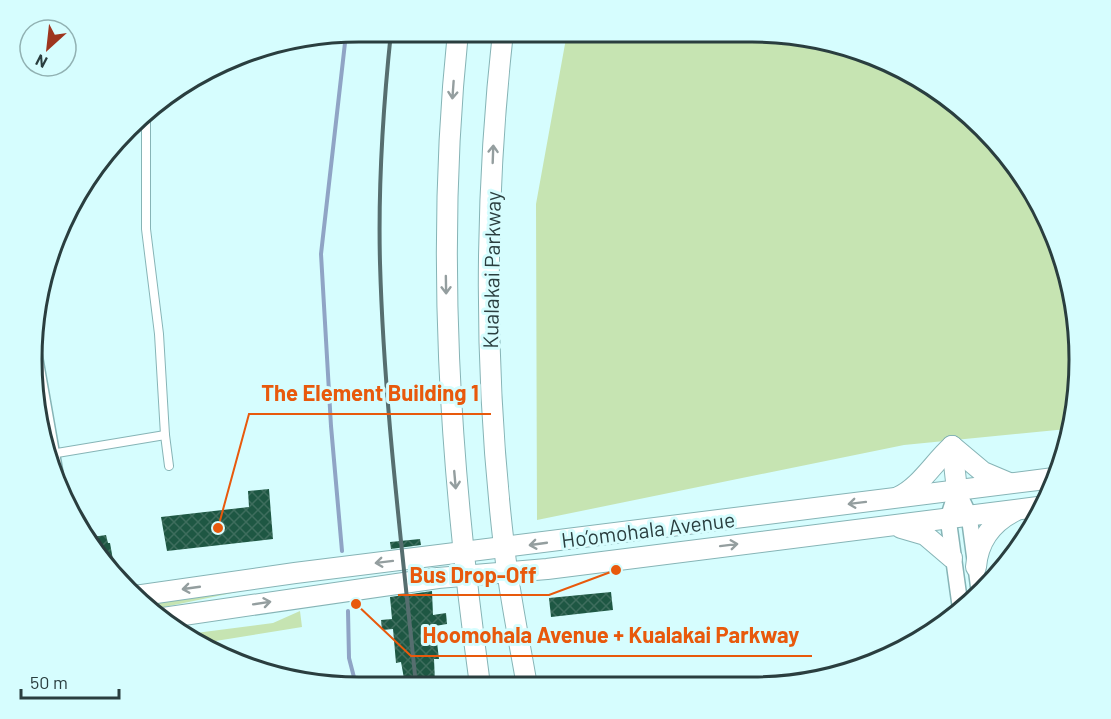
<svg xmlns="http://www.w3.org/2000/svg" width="1111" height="719" viewBox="0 0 1111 719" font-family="Barlow,sans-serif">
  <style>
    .green { fill: #c6e4b2 }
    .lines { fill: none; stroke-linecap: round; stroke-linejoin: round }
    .stream { stroke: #8fa4c5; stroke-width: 4 }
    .building { fill: url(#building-cross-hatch) }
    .lane-casing { stroke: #86b4b6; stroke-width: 10 }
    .street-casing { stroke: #86b4b6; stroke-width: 18 }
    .secondary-casing { stroke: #86b4b6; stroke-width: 22 }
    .lane { stroke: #fff; stroke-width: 8 }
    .street { stroke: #fff; stroke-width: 15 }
    .secondary { stroke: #fff; stroke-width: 20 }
    .rail { stroke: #566e6f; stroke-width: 4 }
    .oneway { stroke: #949e9f }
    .labels { text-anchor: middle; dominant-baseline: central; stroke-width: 6; stroke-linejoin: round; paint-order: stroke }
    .street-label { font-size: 21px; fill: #2a3e3f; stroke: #d6fdfe }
    .rim { fill: none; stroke: #2a3e3f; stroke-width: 3 }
    .leader { fill: none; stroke: #e8590c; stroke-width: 2 }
    .callout-dot { fill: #e8590c; stroke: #d6fdfe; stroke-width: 2 }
    .callout-label { font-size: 22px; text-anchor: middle; font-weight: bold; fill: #e8590c; stroke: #d6fdfe; stroke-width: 6; stroke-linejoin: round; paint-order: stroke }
  </style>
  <defs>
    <pattern id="building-cross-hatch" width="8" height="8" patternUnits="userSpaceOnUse" patternTransform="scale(1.5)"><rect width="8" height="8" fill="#1e5743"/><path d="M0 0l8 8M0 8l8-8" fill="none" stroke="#3e6d5d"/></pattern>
  </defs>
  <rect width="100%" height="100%" fill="#d6fdfe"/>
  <g class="green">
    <polygon points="567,33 795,34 896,65 968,113 1046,214 1079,338 1067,429 904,445 537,520 536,204"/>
    <polygon points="266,586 150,610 140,601"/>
    <polygon points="300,611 302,627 203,643 188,634 273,623"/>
  </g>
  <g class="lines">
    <g class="stream">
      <polyline points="342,551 331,426 321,254 346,34"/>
      <polyline points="348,611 349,658 356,685"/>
    </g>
  </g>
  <g class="building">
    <polygon points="269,489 273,539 167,551 161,517 249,507 248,491"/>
    <polygon points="106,535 108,543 110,543 115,571 94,546 92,537"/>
    <polygon points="420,539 421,545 391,549 390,542"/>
    <polygon points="432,591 433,615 446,613 447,624 435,626 439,659 434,659 435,682 405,684 401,662 396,663 393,629 382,630 381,620 392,619 390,597"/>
    <polygon points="611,592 613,610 551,617 549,598"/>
  </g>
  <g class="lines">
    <g class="lane-casing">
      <g id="lane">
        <polyline points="159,104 165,98"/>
        <polyline points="146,116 146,229 159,334 165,435 169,466"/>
        <polyline points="51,454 165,435"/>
      </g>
    </g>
    <g class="street-casing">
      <g id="street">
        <polyline points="33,348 55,473"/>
        <polyline points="957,490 948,518 960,605"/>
        <polyline points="957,490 969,515 979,590"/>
      </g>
    </g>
    <g class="secondary-casing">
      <g id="secondary">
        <path d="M458,32c-23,219 -8,436 22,653"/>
        <path d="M503,32c-19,171 -19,344 1,514 5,47 15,93 23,140"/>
        <polyline points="952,446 983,472 1009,483"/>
        <polyline points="952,446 957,490"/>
        <path d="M898,497c21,-9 36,-35 54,-51"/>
        <polyline points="901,528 925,535 952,558"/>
        <path d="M976,567c2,-26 15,-44 39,-56"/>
        <polyline points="135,596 295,573 1054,478"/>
        <polyline points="163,618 438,578 547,569 1038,507"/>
      </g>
    </g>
    <use href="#lane" class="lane"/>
    <use href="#street" class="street"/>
    <use href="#secondary" class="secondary"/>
    <path class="rail" d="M391,32c-8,76 -13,154 -11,231 4,142 22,282 36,422"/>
  </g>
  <defs><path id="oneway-shaft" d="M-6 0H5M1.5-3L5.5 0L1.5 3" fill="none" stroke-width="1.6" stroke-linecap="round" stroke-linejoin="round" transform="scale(1.5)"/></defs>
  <g class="oneway">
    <use href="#oneway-shaft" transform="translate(453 90) rotate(94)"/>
    <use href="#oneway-shaft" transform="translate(493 154) rotate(-88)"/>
    <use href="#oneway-shaft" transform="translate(446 285) rotate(89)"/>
    <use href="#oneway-shaft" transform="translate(455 480) rotate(85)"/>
    <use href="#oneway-shaft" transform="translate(857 503) rotate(173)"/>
    <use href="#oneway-shaft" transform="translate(538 544) rotate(172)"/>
    <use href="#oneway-shaft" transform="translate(729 545) rotate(-7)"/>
    <use href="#oneway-shaft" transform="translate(384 562) rotate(173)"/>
    <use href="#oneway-shaft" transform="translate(191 588) rotate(172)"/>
    <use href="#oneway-shaft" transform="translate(262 603) rotate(-9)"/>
  </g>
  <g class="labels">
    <g class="street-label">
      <text transform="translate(491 270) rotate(-89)">Kualakai Parkway</text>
      <text transform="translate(648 529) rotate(-7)">Ho’omohala Avenue</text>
    </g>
  </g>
  <path d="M0 0H1111V719H0ZM359 42H752A317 317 0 0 1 1069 359V360A317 317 0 0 1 752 677H359A317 317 0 0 1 42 360V359A317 317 0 0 1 359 42Z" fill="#d6fdfe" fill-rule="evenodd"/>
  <path class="rim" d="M359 42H752A317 317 0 0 1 1069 359V360A317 317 0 0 1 752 677H359A317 317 0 0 1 42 360V359A317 317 0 0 1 359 42Z"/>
  <path class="leader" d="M218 528L249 414H491M616 570L549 595H398M356 604L411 656H812"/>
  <g class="callout-dot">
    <circle cx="218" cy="528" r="6"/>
    <circle cx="616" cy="570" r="6"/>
    <circle cx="356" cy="604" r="6"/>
  </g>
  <g class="callout-label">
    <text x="370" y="401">The Element Building 1</text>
    <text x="473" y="583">Bus Drop-Off</text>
    <text x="611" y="643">Hoomohala Avenue + Kualakai Parkway</text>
  </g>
  <g transform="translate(48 48) rotate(207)"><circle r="28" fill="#d6fdfe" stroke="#91b1b2" stroke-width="1.5"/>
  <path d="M0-4.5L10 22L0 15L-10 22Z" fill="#9e351e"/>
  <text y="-9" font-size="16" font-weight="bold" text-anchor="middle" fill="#2a3e3f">N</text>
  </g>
  <path d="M21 689v9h98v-9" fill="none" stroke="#2a3e3f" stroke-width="3"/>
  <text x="30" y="689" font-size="18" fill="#2a3e3f" stroke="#d6fdfe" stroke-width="4.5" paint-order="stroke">50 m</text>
</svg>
